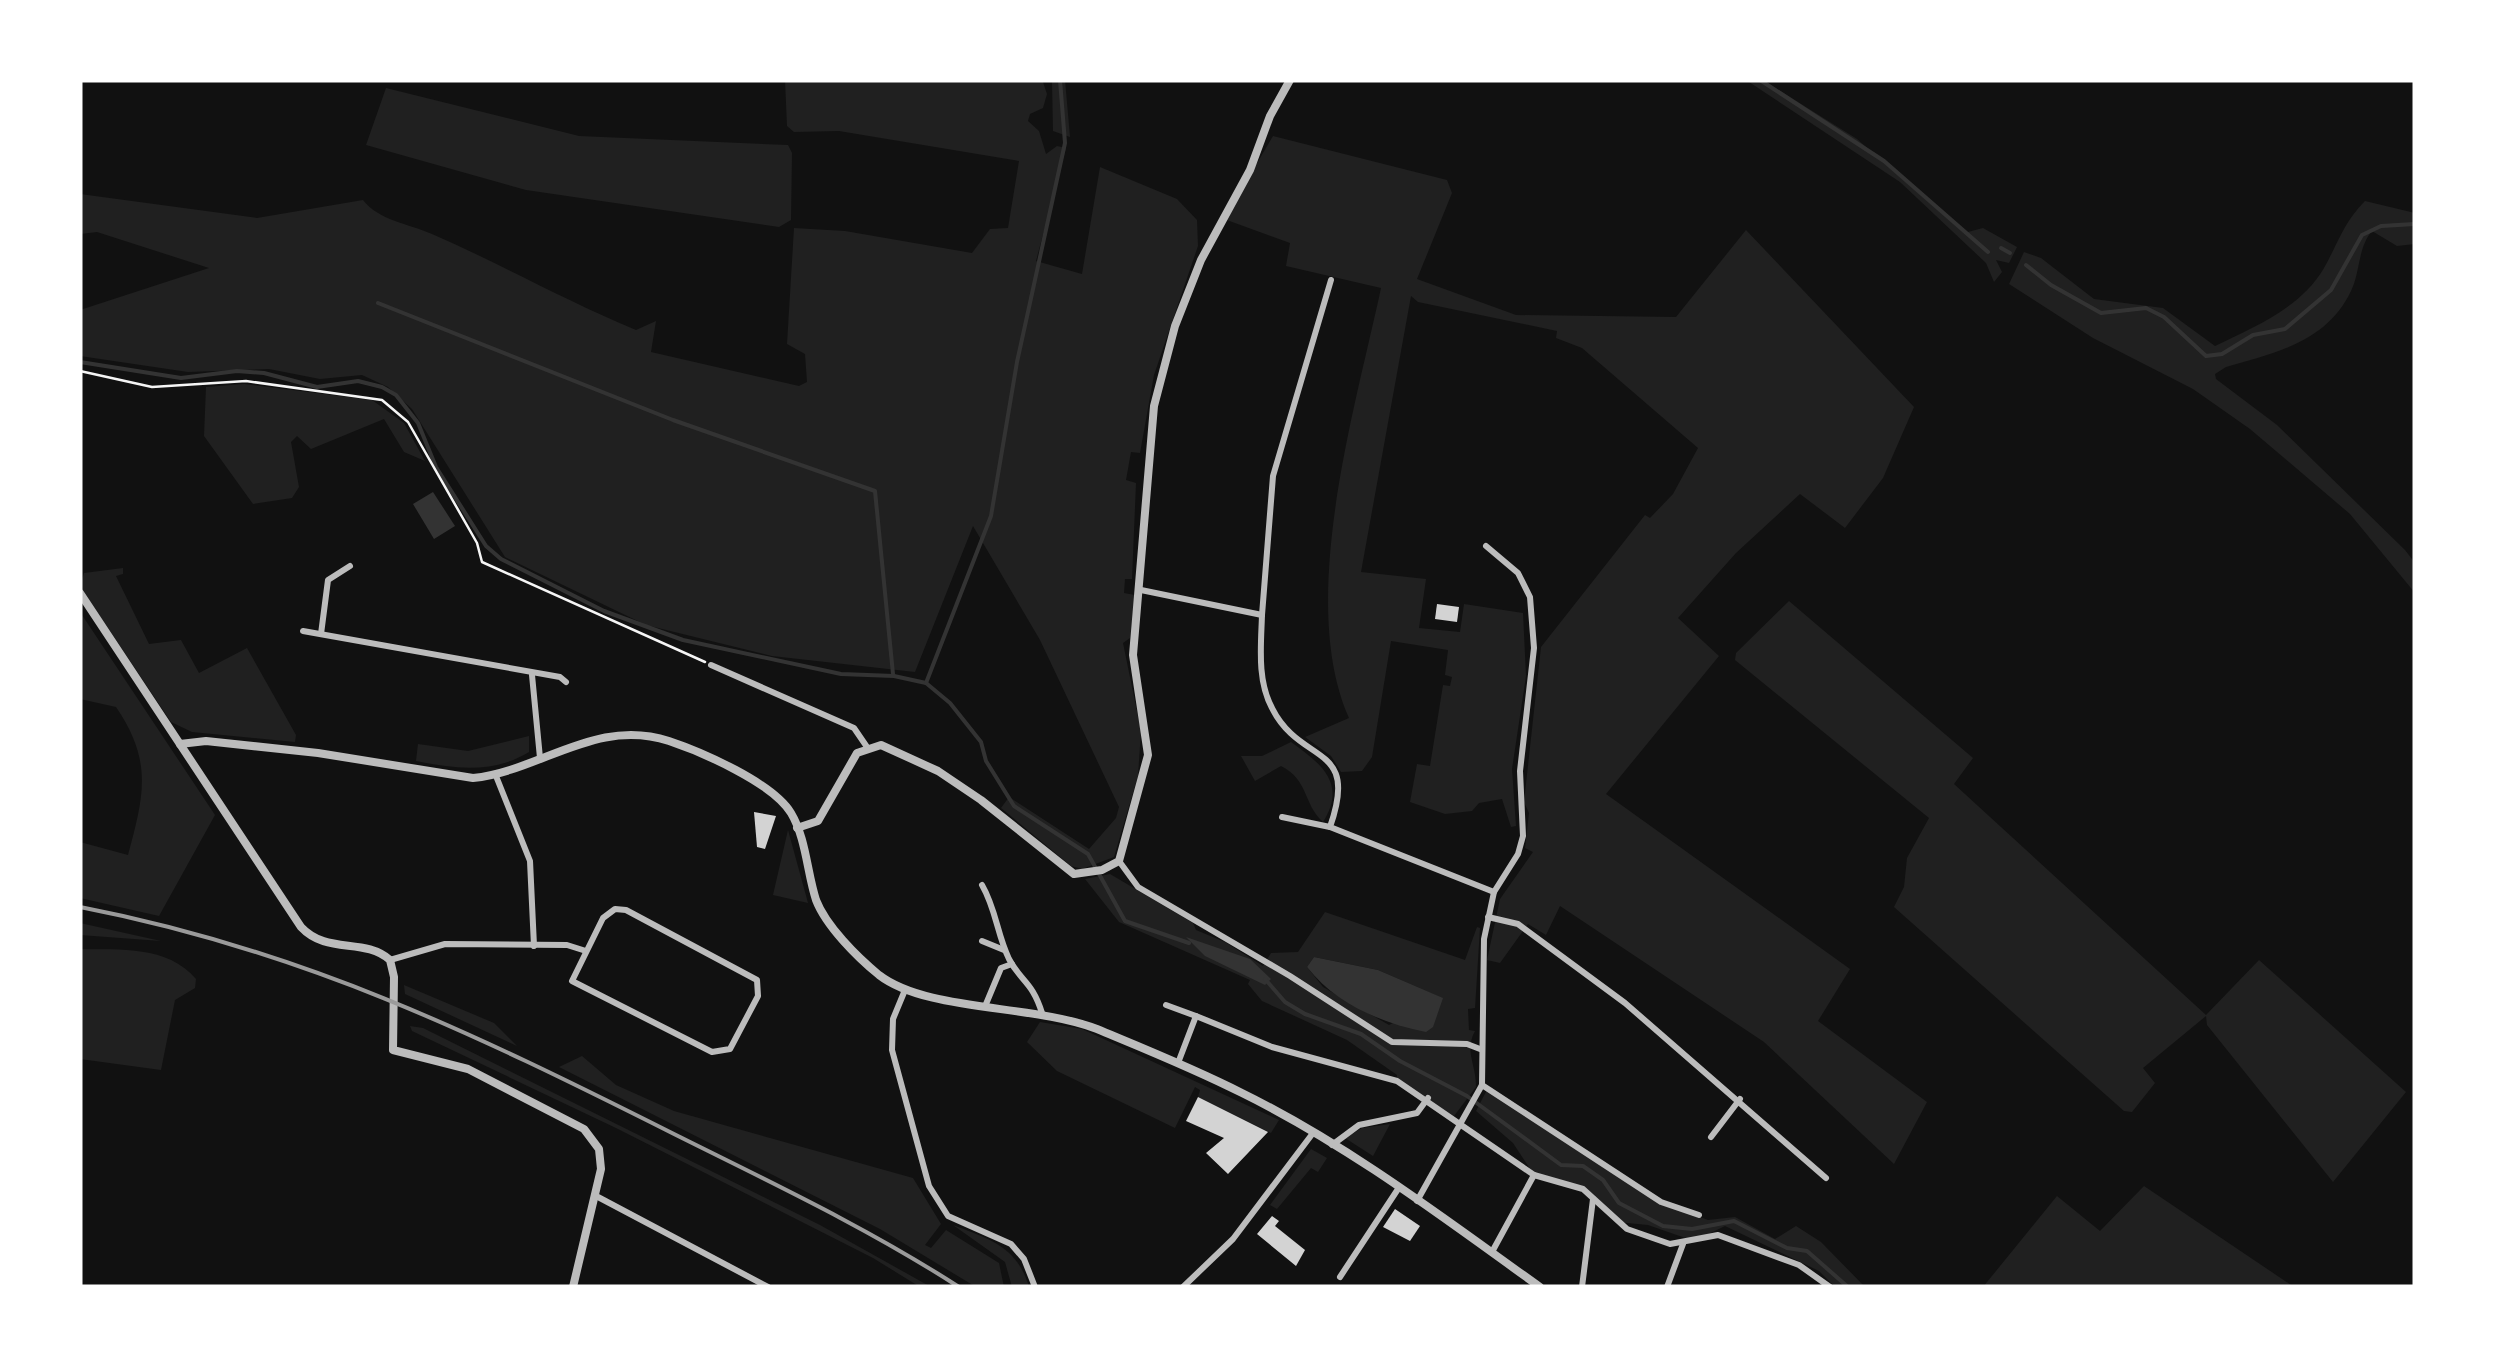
<svg xmlns="http://www.w3.org/2000/svg" width="2495" height="1367" viewBox="0 0 2495 1367" font-family="'Archivo Narrow',sans-serif">
  <style>
    .green { fill: #202020; fill-rule: evenodd }
    .water { fill: #333 }
    .lines { fill: none; stroke-linecap: round; stroke-linejoin: round }
    .stream { stroke: #333; stroke-width: 4 }
    .building { fill: #d3d3d3 }
    .path { stroke: #f5f5f5; stroke-width: 2.5 }
    .minor { stroke: #bcbcbc; stroke-width: 6 }
    .tertiary { stroke: #bcbcbc; stroke-width: 8 }
    .rail { stroke: #9a9a9a; stroke-width: 4 }
  </style>
  <rect width="100%" height="100%" fill="#111"/>
  <g class="green">
    <path d="M785,80l258,2 4,12 -4,14 -13,6 -2,7 11,10 7,23 11,-8 9,2 -30,113 46,13 18,-107 77,32 20,21 1,26 -44,129 -14,78 -9,-1 -5,28 10,3 -4,96h-7l-1,14 11,2 -5,43 -7,5 18,88 -3,45 -24,81 -32,12 -11,-3 -70,-58 8,-11 80,52 27,-31 3,-11 -79,-167 -67,-114 -58,146 -143,-16 -126,-31 -141,-68 -93,-148 -24,-22 -26,-12 -42,4 -51,-10 -81,3 -108,-16v-46l129,-42 -112,-36 -17,2v-40l177,24 106,-18c15,20 46,24 69,34 69,30 134,67 204,96l20,-9 -5,31 148,34 8,-4 -2,-28 -18,-10 7,-116 51,3 127,22 18,-24 18,-1 11,-67 -180,-30 -45,1 -7,-6z"/>
    <polygon points="1052,80 1065,80 1070,137 1053,131"/>
    <polygon points="1746,80 1763,80 1857,139 1964,233 1983,228 2017,247 2009,263 1996,260 2002,272 1994,282 1986,263 1900,182"/>
    <polygon points="386,88 579,136 788,145 792,153 791,220 779,227 526,190 366,145"/>
    <path d="M1273,136l174,44 5,13 -35,86 99,36 160,2 70,-87 168,177 -31,71 -38,50 -45,-34 -64,59 -58,65 41,38 -113,138 244,175 -32,52 109,81 -33,62 -130,-122 -204,-136 -14,29 -18,-11 -28,39 -13,-3 13,-61 33,-47 -8,-4 4,-35 -5,-11 17,-155 104,-132 5,3 23,-24 25,-46 -116,-100 -26,-10 1,-7 -139,-29 -7,-6 -50,276 65,7 -7,49 41,4 4,-28 59,9 3,63 -14,93 4,57 -5,1 -9,-28 -23,4 -7,8 -27,3 -35,-12 7,-38 13,2 13,-81 7,1 2,-9 -7,-2 3,-25 -57,-9 -19,116 -10,14 -21,1 -10,-16 -26,-19 44,-19c-52,-117 6,-308 32,-430l-95,-22 4,-23 -66,-24z"/>
    <path d="M2365,201l50,12v31l-18,2 -25,-15c-14,16 -12,42 -21,60 -24,51 -76,62 -125,76l-11,7 1,5 61,46 128,125 10,13v30l-65,-79 -100,-85 -57,-40 -100,-51 -84,-54 15,-32 17,6 53,41 69,9 52,38c39,-19 86,-38 109,-78 14,-25 20,-46 41,-67z"/>
    <polygon points="244,384 372,400 404,423 425,461 404,452 384,419 311,449 297,436 291,442 299,487 292,498 253,504 204,436 206,387"/>
    <polygon points="123,568 123,574 116,576 149,644 181,640 199,673 247,648 296,735 295,742 192,732 171,722 80,586 84,573"/>
    <polygon points="1789,601 1973,758 1954,784 2206,1015 2259,960 2406,1092 2333,1182 2207,1025 2206,1016 2143,1068 2155,1083 2132,1112 2124,1111 1894,907 1904,887 1907,858 1929,818 1735,660 1736,653"/>
    <path d="M80,612l135,203 -56,101 -79,-18v-56l48,13c16,-59 25,-94 -12,-148l-36,-8z"/>
    <path d="M529,736v16c-36,22 -74,17 -113,9l2,-17 50,7z"/>
    <path d="M1291,742c31,22 56,42 32,80 -20,-18 -14,-42 -42,-56l-26,15 -14,-25h21z"/>
    <polygon points="788,830 808,903 773,895"/>
    <path d="M1110,874l83,49 3,7 29,12 38,24 8,-13 27,-1 27,-40 140,48 12,-33 3,1 -5,80 -7,1 1,21 6,1c-11,20 1,32 1,56l-22,29 -57,-35v-6l-50,-35 -85,-39 -14,-17 2,-4 -131,-58 -34,-43zM1314,957l64,13 64,28 -53,27 -66,-38 -16,-20z"/>
    <polygon points="80,923 161,941 80,935"/>
    <path d="M80,949c40,1 87,-4 116,30l-1,9 -20,12 -14,70 -81,-11z"/>
    <polygon points="404,985 494,1023 517,1046 405,994"/>
    <polygon points="1040,1022 1082,1029 1279,1120 1271,1133 1198,1097 1200,1090 1195,1087 1175,1128 1057,1071 1027,1042"/>
    <polygon points="410,1026 423,1028 820,1225 931,1287 920,1287 873,1258 616,1128 412,1031"/>
    <polygon points="582,1056 616,1085 674,1111 913,1178 941,1224 925,1245 931,1248 946,1230 999,1263 1004,1287 976,1287 880,1229 559,1067"/>
    <polygon points="1489,1086 1661,1202 1708,1220 1735,1217 1775,1239 1796,1226 1821,1242 1865,1287 1835,1287 1819,1271 1725,1226 1694,1241 1648,1225 1617,1222 1583,1189 1534,1175 1513,1143 1476,1111"/>
    <polygon points="1390,1124 1373,1156 1345,1138 1362,1128"/>
    <polygon points="1311,1149 1327,1158 1318,1172 1311,1168 1277,1209 1270,1205"/>
    <polygon points="2144,1186 2294,1287 1983,1287 2057,1196 2100,1231"/>
    <path d="M953,1225c36,14 64,21 76,62h-17l-7,-25z"/>
  </g>
  <g class="water">
    <polygon points="433,492 455,526 434,539 413,504"/>
    <polygon points="1186,937 1250,959 1271,979 1265,985 1205,956"/>
    <path d="M1314,957l64,13 65,28 -10,29 -7,5c-45,-9 -90,-28 -119,-65z"/>
  </g>
  <g class="lines">
    <g class="stream">
      <polyline points="1760,80 1884,161 1988,252"/>
      <polyline points="2001,248 2010,253"/>
      <polyline points="2026,265 2051,285 2101,313 2146,308 2164,317 2206,356 2222,354 2253,335 2285,329 2331,290 2362,235 2381,226 2415,224"/>
      <polyline points="378,303 673,420 875,491 893,674"/>
      <polyline points="80,362 181,378 237,371 264,373 317,387 358,381 382,387 396,395 418,423 436,467 486,546 501,559 604,611 683,640 841,674 894,676 926,683 950,703 981,742 986,761 1014,806 1088,854 1125,921 1189,943"/>
      <polyline points="926,683 991,516 1017,362 1065,143 1060,80"/>
      <polyline points="1265,979 1285,1002 1305,1014 1361,1034 1400,1061 1467,1096 1561,1165 1583,1166 1603,1180 1619,1203 1663,1226 1692,1229 1734,1221 1787,1248 1807,1251 1848,1287"/>
    </g>
  </g>
  <g class="building">
    <polygon points="1437,604 1459,607 1457,622 1435,619"/>
    <polygon points="754,812 776,816 765,849 757,847"/>
    <polygon points="1198,1097 1268,1132 1228,1174 1206,1153 1224,1138 1186,1121"/>
    <polygon points="1395,1209 1420,1226 1410,1241 1383,1227"/>
    <polygon points="1272,1216 1279,1221 1275,1226 1305,1250 1296,1266 1257,1234"/>
  </g>
  <g class="lines">
    <polyline class="path" points="80,371 152,387 246,381 382,400 408,422 477,543 482,562 705,662"/>
    <g class="minor">
      <path d="M1141,590l121,25c-1,31 -5,65 10,93 29,58 88,34 58,119l164,65"/>
      <polyline points="1262,615 1273,476 1331,280"/>
      <polyline points="303,631 560,677 566,682"/>
      <polyline points="321,634 328,580 350,566"/>
      <polyline points="711,665 854,728 867,747"/>
      <polyline points="532,675 540,758"/>
      <polyline points="496,776 530,861 534,946"/>
      <polyline points="1282,817 1330,827"/>
      <polyline points="1119,861 1138,887 1290,976 1392,1042 1467,1044 1480,1049"/>
      <path d="M982,885c14,24 15,49 27,74 12,23 23,22 33,54"/>
      <polygon points="615,909 626,910 757,980 758,996 730,1049 712,1052 572,981 603,918"/>
      <polyline points="1488,917 1518,924 1625,1003 1826,1178"/>
      <polyline points="982,941 1004,950"/>
      <polyline points="390,960 445,944 567,945 586,951"/>
      <polyline points="905,990 893,1019 892,1050 929,1186 948,1216 1011,1244 1024,1259 1035,1287"/>
      <polyline points="986,1004 1001,968 1012,964"/>
      <polyline points="1166,1005 1196,1016 1178,1063"/>
      <polyline points="1196,1016 1272,1047 1397,1081 1534,1175 1583,1189 1627,1229 1670,1244 1718,1235 1799,1265 1830,1287"/>
      <polyline points="1482,1085 1661,1202 1699,1215"/>
      <polyline points="1711,1137 1740,1099"/>
      <polyline points="1332,1145 1359,1125 1417,1113 1428,1098"/>
      <polyline points="598,1197 768,1287"/>
      <polyline points="1417,1201 1482,1085 1484,939 1494,892 1518,854 1523,836 1520,771 1534,648 1530,597 1518,573 1486,546"/>
      <polyline points="1492,1252 1534,1175"/>
      <polyline points="1340,1277 1398,1189"/>
      <polyline points="1183,1287 1233,1239 1313,1133"/>
      <polyline points="1582,1287 1593,1199"/>
      <polyline points="1667,1287 1683,1244"/>
    </g>
    <g class="tertiary">
      <path d="M80,593l221,334c26,28 63,10 89,33l4,17 -1,73 75,19 116,60 15,20 2,20 -28,118"/>
      <path d="M180,744l26,-3 112,12 155,25c68,-7 123,-61 196,-37 33,11 104,42 122,72 15,25 16,59 25,87 10,26 41,57 63,75 48,37 153,29 218,54 48,20 98,40 145,64 106,52 203,126 298,194"/>
      <polyline points="797,828 818,821 857,753 881,745 938,771 981,800 1074,874 1102,870 1119,861 1148,755 1133,655 1154,406 1175,326 1201,260 1250,170 1270,116 1290,80"/>
    </g>
    <path class="rail" d="M80,907c222,43 393,126 592,226 98,49 196,95 287,154"/>
  </g>
  <rect width="2495" height="1367" fill="none" stroke="#ffffff" stroke-width="165"/>
</svg>
